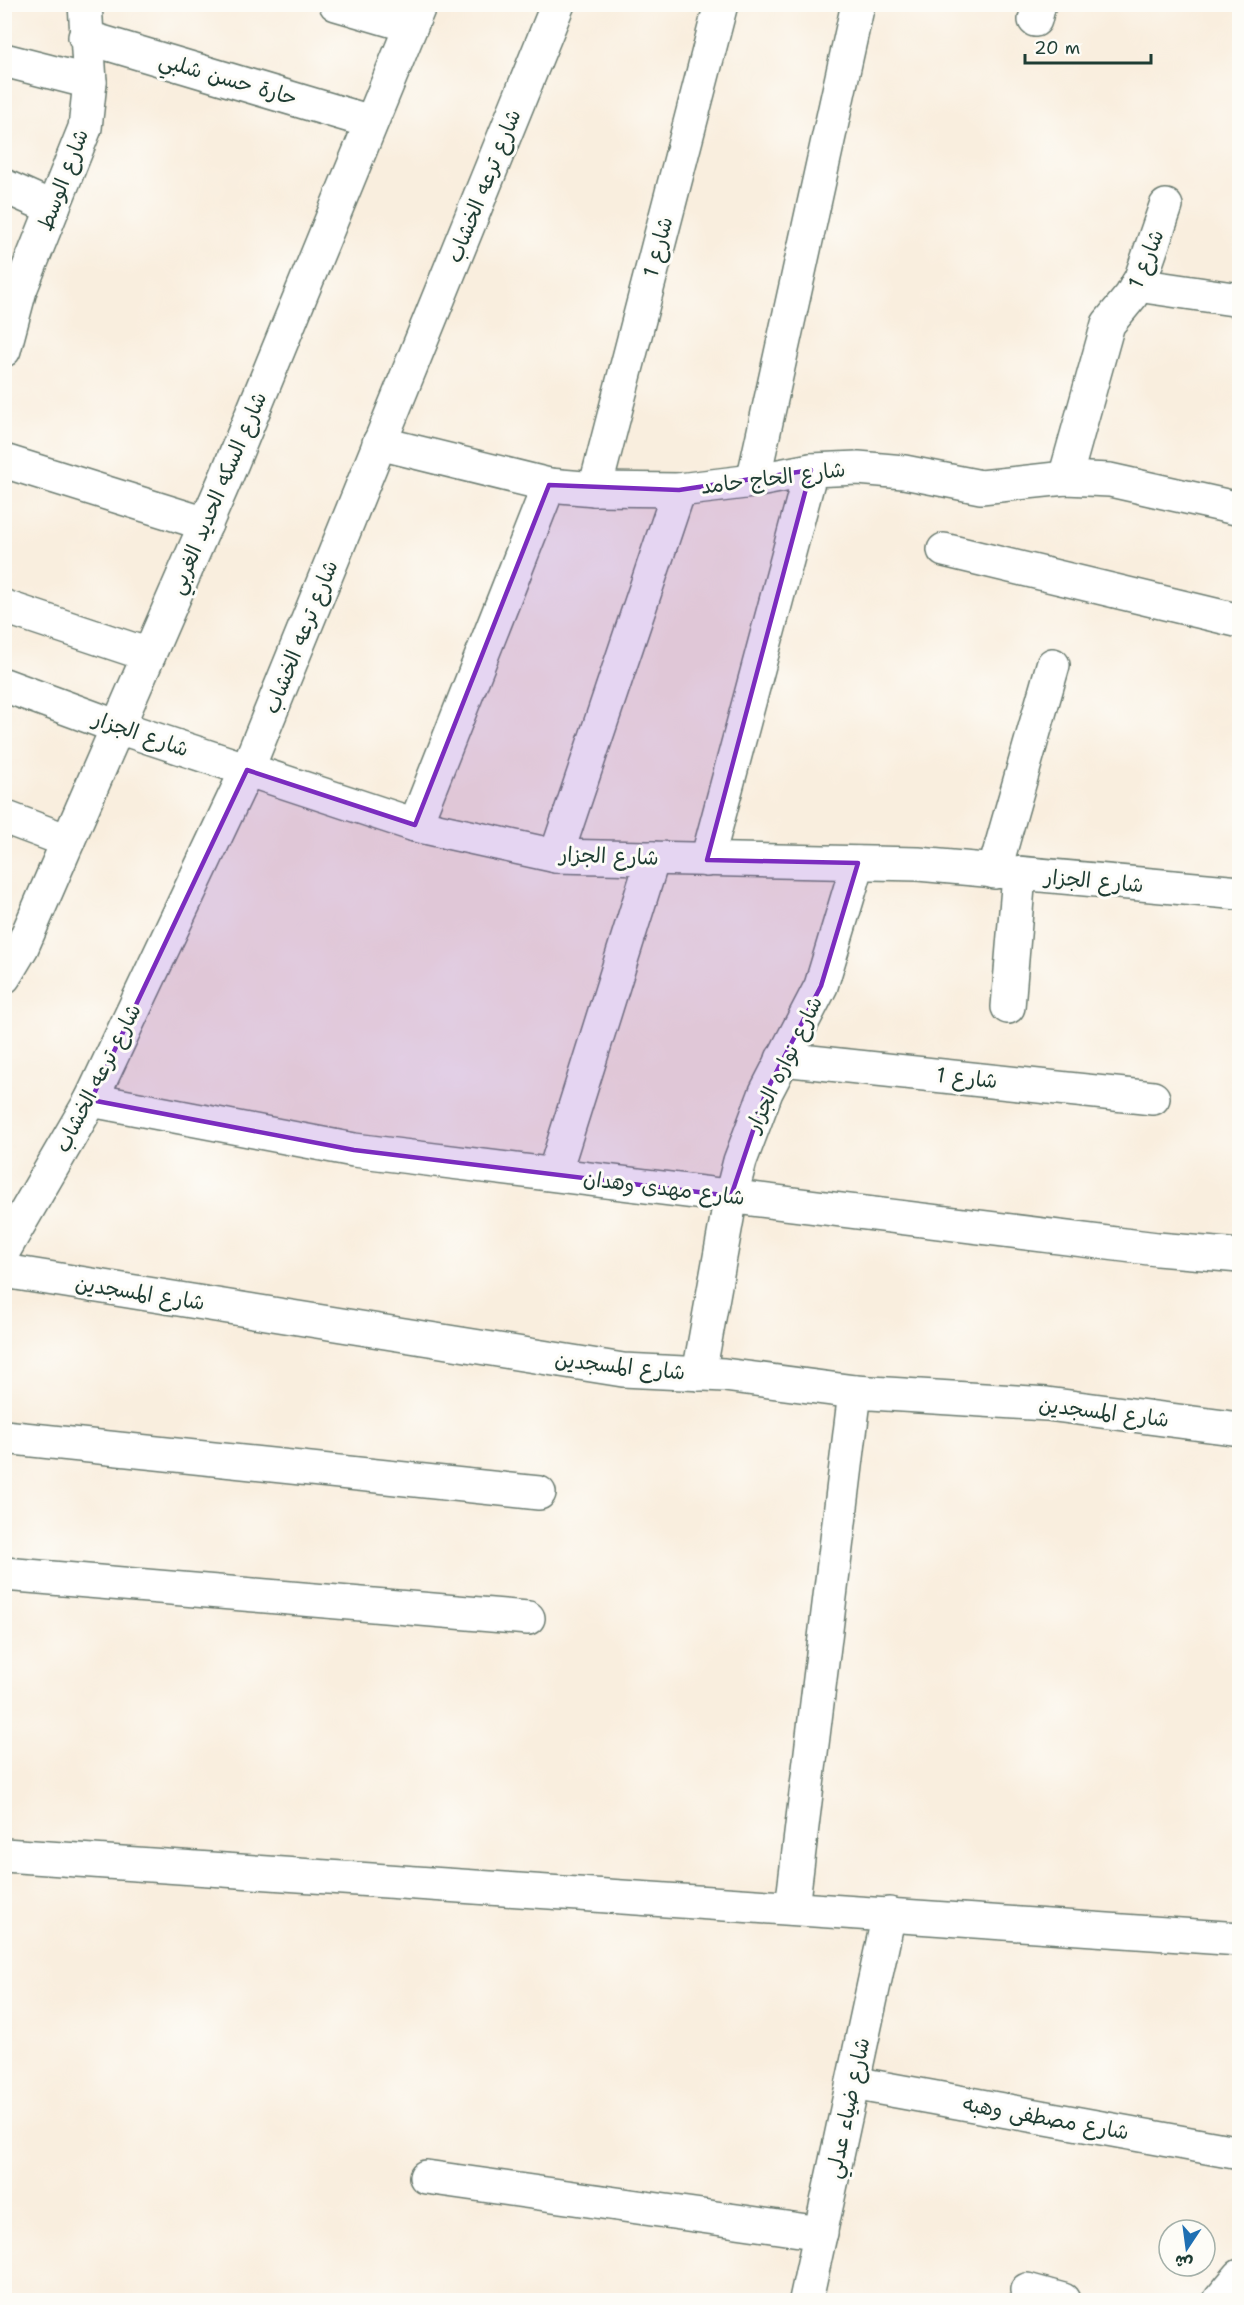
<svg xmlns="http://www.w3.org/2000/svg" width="1244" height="2305" viewBox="0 0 1244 2305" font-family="'Shantell Sans','Playpen Sans Arabic',sans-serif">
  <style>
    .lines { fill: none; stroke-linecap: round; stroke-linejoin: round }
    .street-casing { stroke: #6b7b70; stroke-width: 36 }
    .secondary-casing { stroke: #6b7b70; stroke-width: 36 }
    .street { stroke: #fff; stroke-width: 33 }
    .secondary { stroke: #fff; stroke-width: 33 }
    .marked { fill: #7b2cbf; fill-opacity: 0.2; stroke: #7b2cbf; stroke-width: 4.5; stroke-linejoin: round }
    .labels { text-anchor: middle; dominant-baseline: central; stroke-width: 6; stroke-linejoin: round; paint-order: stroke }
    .street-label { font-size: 21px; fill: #1f3d34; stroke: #fdfcf7 }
  </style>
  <rect width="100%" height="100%" fill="#fdfcf7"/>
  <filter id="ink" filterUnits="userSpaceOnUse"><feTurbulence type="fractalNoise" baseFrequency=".0167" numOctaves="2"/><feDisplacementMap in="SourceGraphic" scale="12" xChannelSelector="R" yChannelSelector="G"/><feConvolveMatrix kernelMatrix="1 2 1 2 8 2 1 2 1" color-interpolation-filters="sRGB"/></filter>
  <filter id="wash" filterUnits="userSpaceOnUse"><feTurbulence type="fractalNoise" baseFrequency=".008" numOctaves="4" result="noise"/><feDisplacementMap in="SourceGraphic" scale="24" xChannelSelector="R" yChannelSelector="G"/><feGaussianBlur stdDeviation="1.35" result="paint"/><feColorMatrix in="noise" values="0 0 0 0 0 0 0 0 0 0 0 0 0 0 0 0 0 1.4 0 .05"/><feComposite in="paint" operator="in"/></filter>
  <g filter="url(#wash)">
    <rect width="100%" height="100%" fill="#f9eede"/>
  </g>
  <g filter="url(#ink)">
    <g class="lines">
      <g class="street-casing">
        <g id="street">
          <polyline points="336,4 411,26"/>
          <polyline points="1035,20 1039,4"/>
          <polyline points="85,37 371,122"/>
          <polyline points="4,60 90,82"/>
          <polyline points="4,186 53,208"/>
          <polyline points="1137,285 1240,300"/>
          <polyline points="4,350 20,290 85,128 90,82 85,4"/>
          <polyline points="379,443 549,485 595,489 679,490 753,481 811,470 858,468 904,472 981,487 1065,478 1110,480 1240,509"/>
          <polyline points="4,461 206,524"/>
          <polyline points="1065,478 1108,324 1131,296 1141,278 1166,206"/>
          <polyline points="753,481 858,4"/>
          <polyline points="595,489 721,4"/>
          <polyline points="944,550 1240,621"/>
          <polyline points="5,607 149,655"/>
          <polyline points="4,685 118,727 415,825 556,856 918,864 1240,893"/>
          <polyline points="4,817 68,841"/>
          <polyline points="415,825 549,485"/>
          <polyline points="556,856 679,490"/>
          <polyline points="707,860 811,470"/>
          <polyline points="994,872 1053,665"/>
          <polyline points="1008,1007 1019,875"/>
          <polyline points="782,1059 1153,1098"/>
          <polyline points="91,1100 354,1150 1157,1249 1240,1256"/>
          <polyline points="554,1174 653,858"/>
          <polyline points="4,1271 623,1370 724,1375 855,1392 1047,1404 1240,1429"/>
          <polyline points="699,1374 731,1196 740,1161 766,1092 821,986 858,863"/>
          <polyline points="4,1437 539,1493"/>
          <polyline points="4,1574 528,1618"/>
          <polyline points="4,1855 1240,1939"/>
          <polyline points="792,1908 855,1392"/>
          <polyline points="853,2083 1240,2153"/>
          <polyline points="426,2177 821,2233"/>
          <polyline points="1027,2290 1063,2300"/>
          <polyline points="806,2300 889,1914"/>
          <polyline points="1220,2300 1240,2276"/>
        </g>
      </g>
      <g class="secondary-casing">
        <g id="secondary">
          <polyline points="4,977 22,947 227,475 420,4"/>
          <polyline points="4,1250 91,1100 247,770 558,4"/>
        </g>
      </g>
      <use href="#street" class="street"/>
      <use href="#secondary" class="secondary"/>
    </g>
  </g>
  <path class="marked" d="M811,470l-104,390 151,3 -37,123 -55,106 -35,104 -377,-46 -263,-50 156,-330 168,55 134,-340 130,5z"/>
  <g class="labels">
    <g class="street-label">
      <text transform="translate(228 79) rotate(16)">حارة حسن شلبي</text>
      <text transform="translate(63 180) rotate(-69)">شارع الوسط</text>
      <text transform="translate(484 186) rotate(-68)">شارع ترعه الخشاب</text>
      <text transform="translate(658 247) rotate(-75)">شارع 1</text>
      <text transform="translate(1146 259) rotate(-68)">شارع 1</text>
      <text transform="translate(773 478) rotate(-7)">شارع الحاج حامد</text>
      <text transform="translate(218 493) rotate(-67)">شارع السكه الحديد الغربي</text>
      <text transform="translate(301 637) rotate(-68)">شارع ترعه الخشاب</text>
      <text transform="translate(141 734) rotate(19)">شارع الجزار</text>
      <text transform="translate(609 856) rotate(2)">شارع الجزار</text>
      <text transform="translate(1094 881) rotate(5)">شارع الجزار</text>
      <text transform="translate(784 1064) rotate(-64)">شارع نواره الجزار</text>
      <text transform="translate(98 1078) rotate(-63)">شارع ترعه الخشاب</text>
      <text transform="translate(967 1078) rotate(6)">شارع 1</text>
      <text transform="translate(664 1188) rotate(7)">شارع مهدى وهدان</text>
      <text transform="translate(140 1293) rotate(9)">شارع المسجدين</text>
      <text transform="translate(620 1366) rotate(6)">شارع المسجدين</text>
      <text transform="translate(1104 1412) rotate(7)">شارع المسجدين</text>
      <text transform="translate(848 2108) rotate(-78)">شارع ضياء عدلي</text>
      <text transform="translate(1046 2118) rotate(10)">شارع مصطفى وهبه</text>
    </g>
  </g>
  <rect width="1244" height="2305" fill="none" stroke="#fdfcf7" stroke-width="24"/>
  <g transform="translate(1187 2248) rotate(193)"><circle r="28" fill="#fdfcf7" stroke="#a4b0a9" stroke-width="1.5"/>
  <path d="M0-4.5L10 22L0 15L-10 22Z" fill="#1f6fb2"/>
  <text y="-9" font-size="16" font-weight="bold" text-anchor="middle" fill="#1f3d34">ش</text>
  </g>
  <path d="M1025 54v9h126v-9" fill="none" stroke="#1f3d34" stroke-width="3"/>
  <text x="1034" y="54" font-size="18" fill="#1f3d34" stroke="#fdfcf7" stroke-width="4.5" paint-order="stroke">20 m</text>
</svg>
